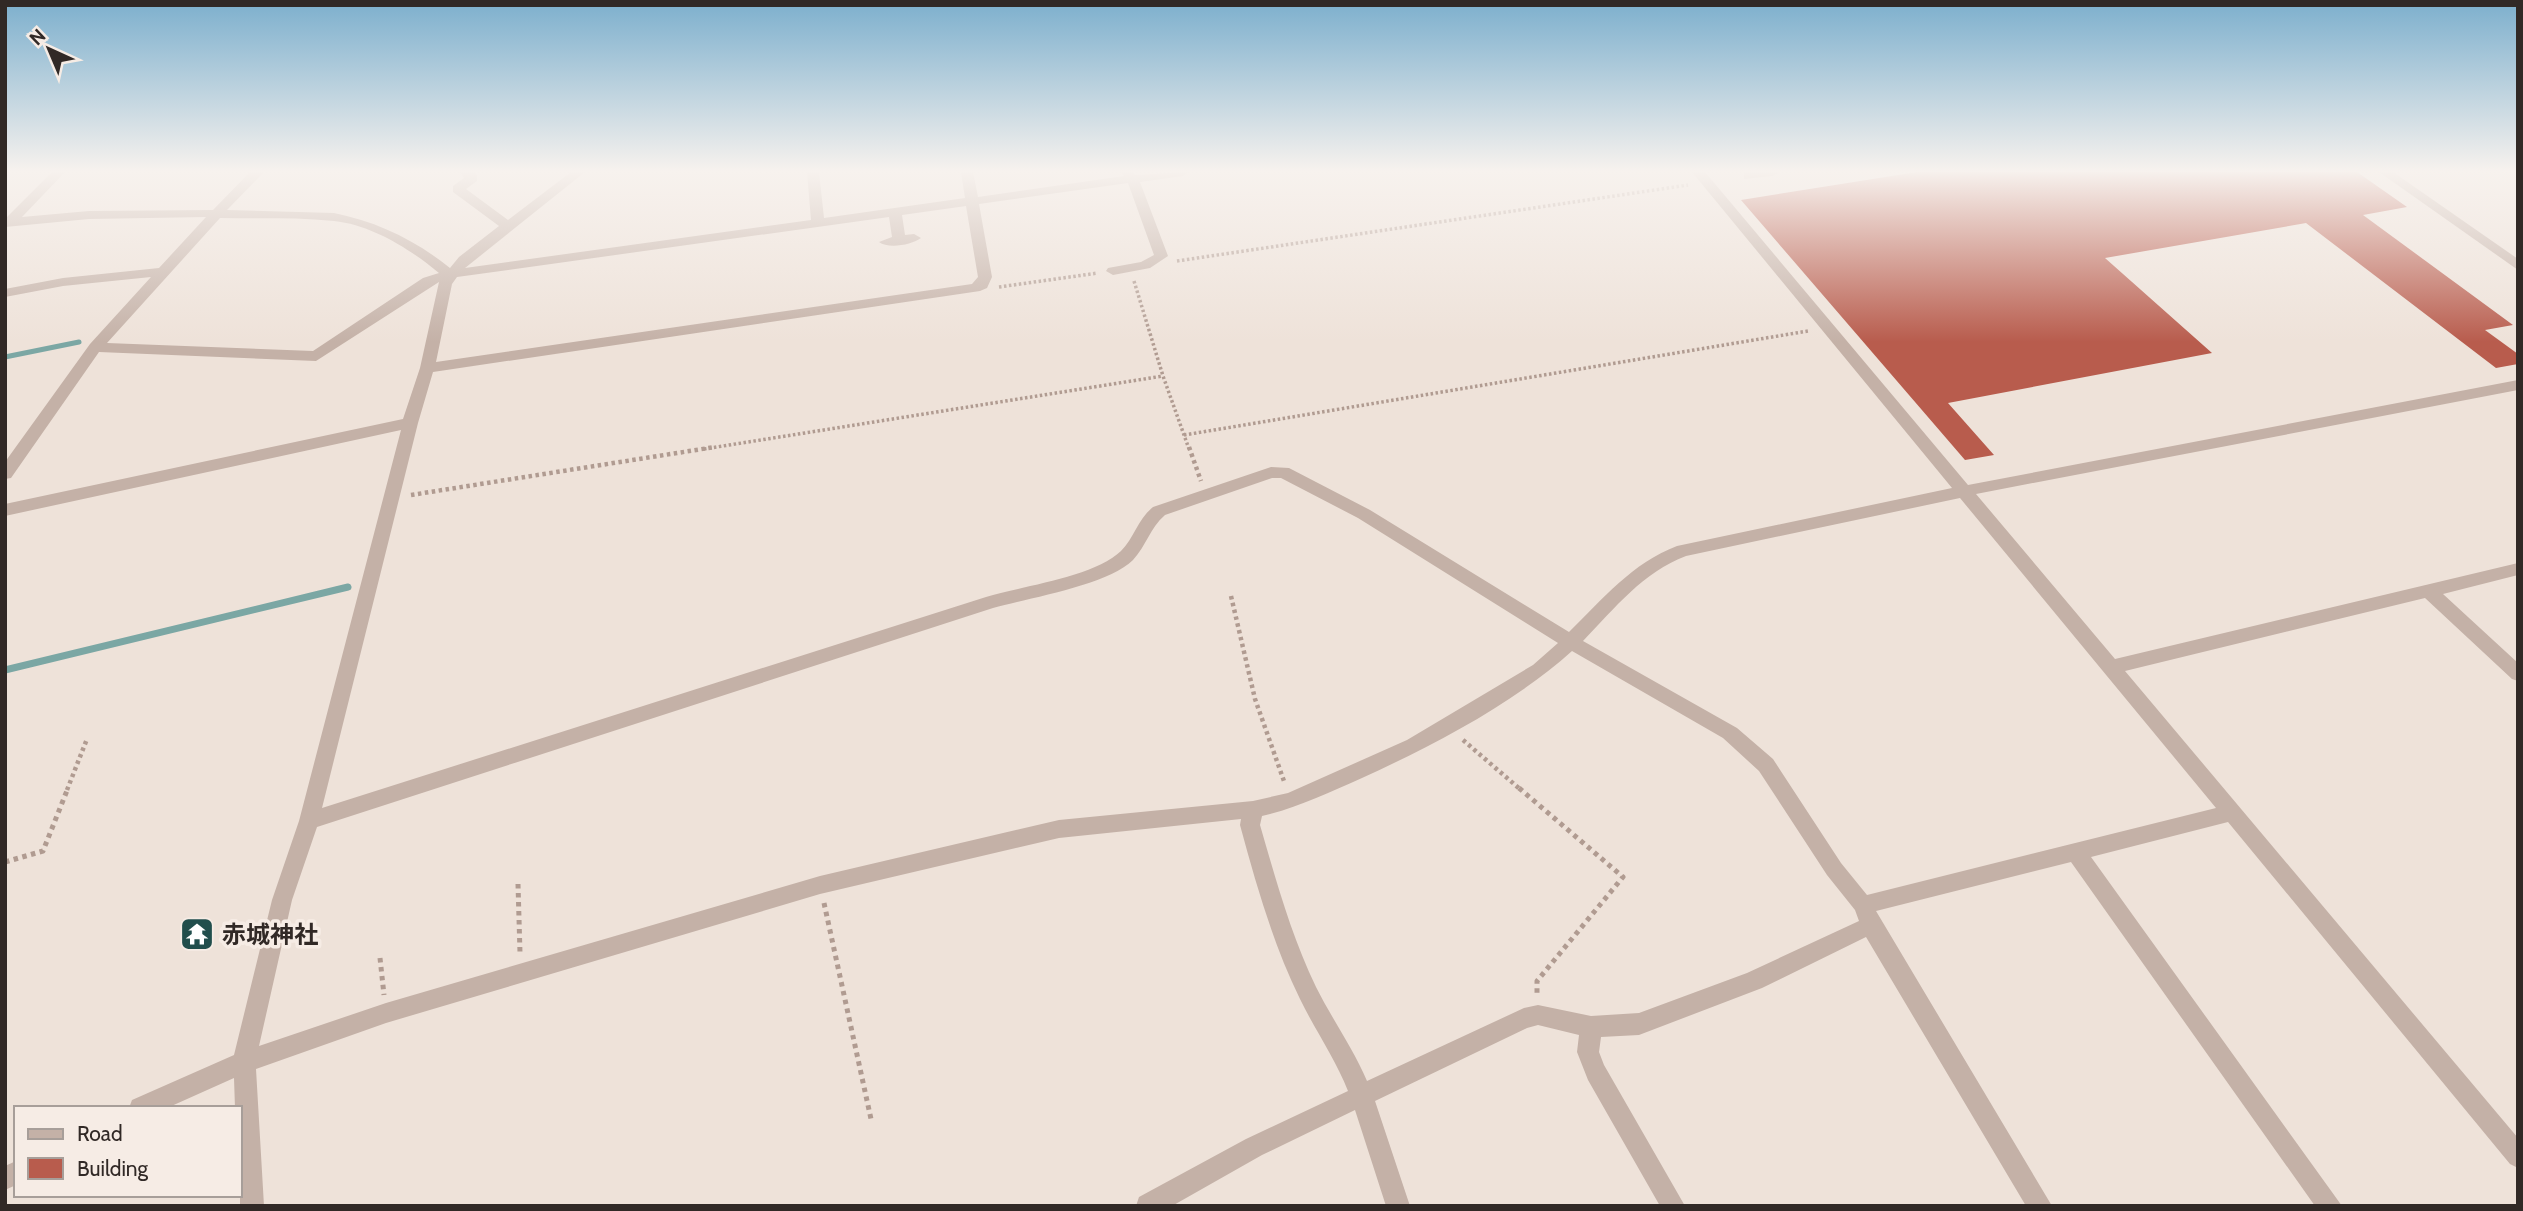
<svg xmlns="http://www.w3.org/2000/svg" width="2523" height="1211" viewBox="0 0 2523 1211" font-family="Cabin,'Noto Sans JP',sans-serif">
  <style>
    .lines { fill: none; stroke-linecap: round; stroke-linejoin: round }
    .stream-far1 { stroke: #7ba7a4; stroke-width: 5 }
    .stream { stroke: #7ba7a4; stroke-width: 7 }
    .building { fill: #b85c4d }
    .path-far2 { stroke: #b09b91; stroke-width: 3.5; stroke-dasharray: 2.5 2.5; stroke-linecap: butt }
    .path-far1 { stroke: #b09b91; stroke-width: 4.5; stroke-dasharray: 3.5 3.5; stroke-linecap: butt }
    .path { stroke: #b09b91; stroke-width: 5; stroke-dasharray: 4.5 4.5; stroke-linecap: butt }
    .minor { fill: #c4b1a7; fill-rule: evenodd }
    .labels { text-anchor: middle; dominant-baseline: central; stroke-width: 7; stroke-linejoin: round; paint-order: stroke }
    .near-poi-label { font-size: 24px; font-weight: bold; fill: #312926; stroke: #f6ece5; text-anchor: start }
  </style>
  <rect width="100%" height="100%" fill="#eee2d9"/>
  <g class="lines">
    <polyline class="stream-far1" points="5,357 79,342"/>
    <polyline class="stream" points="5,670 348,587"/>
  </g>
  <polygon class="building" points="1917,172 2357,172 2407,207 2363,215 2513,325 2485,330 2518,354 2518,364 2496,368 2306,223 2105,258 2212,353 1948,403 1994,455 1965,460 1741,200"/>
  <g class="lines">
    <g class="path-far2">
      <polyline points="1177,261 1688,185"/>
      <polyline points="1134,281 1163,376 1189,449"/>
      <polyline points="999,287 1098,273"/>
      <polyline points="1184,435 1808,331"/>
      <polyline points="704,449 1163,376"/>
    </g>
    <g class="path-far1">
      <polyline points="1189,447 1201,481"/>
      <polyline points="411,495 715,447"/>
      <polyline points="1231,596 1255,699 1285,784"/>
      <polyline points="1463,740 1521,790"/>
      <polyline points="67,790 87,739"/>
    </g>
    <g class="path">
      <polyline points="1519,788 1623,877 1537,981 1537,994"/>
      <polyline points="5,862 43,851 68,788"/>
      <polyline points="518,884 520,953"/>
      <polyline points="824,903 871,1119"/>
      <polyline points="380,958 384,995"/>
    </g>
    <g class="minor">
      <path d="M52,172h13l-43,45 67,-6 124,-1 37,-38h14l-37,38 107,3c44,9 81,27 116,55l9,-11 40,-31 -46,-34v-6l11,-8 -4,-6h13l4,3v6l-11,8 42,31 63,-48h14l-120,96 346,-48 -4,-48h12l5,46 141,-20 -4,-26h12l5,25 146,-21 -3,-4h12l2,3 54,-3 -6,4 -43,6 28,74 -18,12 -37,7 -7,-4 2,-3 33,-6 13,-7 -26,-72 -149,21 13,73 -5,11 -7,3 -547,81 -15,51 -96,385 664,-211c36,-11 108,-20 135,-46 13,-13 17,-32 32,-44l118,-40 18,1 81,42 199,122c34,-33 63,-69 108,-86l275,-58 -260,-316h13l263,313 550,-105v10l-542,104 139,165 403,-96v12l-75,19 75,69v18l-6,-2 -87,-81 -300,73 393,467v30l-8,-4 -282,-342 -137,35 251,349h-27l-244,-344 -195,49 176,295h-26l-160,-269 -104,51 -123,47 -38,2 -2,15 5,13 81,141h-25l-72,-126 -11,-28 2,-17 -41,-10 -11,3 -152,73 35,105h-24l-31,-96 -93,45 -90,51h-36l3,-9 107,-58 102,-48c-13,-33 -33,-61 -48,-92 -27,-55 -44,-115 -60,-174l1,-6 -182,19 -239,56 -434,129 -130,46 8,137h-24v-98h-5l-1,-30 -67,30h-38l3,-8 102,-45 38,-155 27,-79 102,-391 -396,86v-12l398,-85 17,-51 19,-86 -123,79 -217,-9 -88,126 -6,1v-17l85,-118 61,-67 -88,9 -58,11v-8l58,-11 96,-10 47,-51 -117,2 -84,8v-8zM966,206l12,71 -6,7 -536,78 16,-78 5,-7 432,-60 3,20 -13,5c9,7 33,3 42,-4l-7,-4 -9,1 -3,-20zM220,218c38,1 76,-1 114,3 38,4 76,28 105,52l-16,5 -110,73 -206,-8zM1272,478h9l77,40 200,125 -25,22 -126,75 -119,53 -35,8 -194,19 -239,56 -434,127 -127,43 33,-146 25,-73 676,-219c36,-10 115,-23 140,-48 13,-14 17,-32 32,-45zM1960,498l256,310 -349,87 -26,-32 -68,-104 -36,-31 -154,-87c32,-33 60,-69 103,-85zM1572,651l151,87 36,33 68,104 28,35 4,11 -112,52 -108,40 -48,3 -53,-11 -14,3 -157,73c-14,-33 -35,-62 -51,-94 -25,-52 -40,-107 -56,-162l2,-9c35,-8 66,-23 100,-38 72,-33 151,-74 210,-127z"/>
      <polygon points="1750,172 1779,172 1773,176 1744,179 1744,173"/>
      <polygon points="2379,172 2393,172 2518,259 2518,270"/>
      <polygon points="16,1161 16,1185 5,1190 5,1166"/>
    </g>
  </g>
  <linearGradient id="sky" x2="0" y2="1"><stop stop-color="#7cafcd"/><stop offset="0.5" stop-color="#f7f2ee"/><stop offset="1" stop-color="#f7f2ee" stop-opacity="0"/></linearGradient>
  <rect width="2523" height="342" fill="url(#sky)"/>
  <defs>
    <g id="temple-square" transform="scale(1.75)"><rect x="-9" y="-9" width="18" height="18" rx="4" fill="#214e4c" stroke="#f6ece5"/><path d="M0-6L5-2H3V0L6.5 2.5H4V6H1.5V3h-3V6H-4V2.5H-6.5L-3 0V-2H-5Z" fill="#fff"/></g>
  </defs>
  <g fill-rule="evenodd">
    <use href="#temple-square" x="197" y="934"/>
  </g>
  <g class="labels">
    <g class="near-poi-label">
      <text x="222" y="934">赤城神社</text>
    </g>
  </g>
  <rect width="2523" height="1211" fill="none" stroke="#312926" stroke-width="14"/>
  <rect x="14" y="1106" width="228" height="91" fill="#f6ece5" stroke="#a79e99" stroke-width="2"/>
  <rect x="28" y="1129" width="35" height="10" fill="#c4b1a7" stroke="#a79e99" stroke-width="2"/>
  <text x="77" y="1141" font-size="21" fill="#312926">Road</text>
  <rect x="28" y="1158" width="35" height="21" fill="#b85c4d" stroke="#a79e99" stroke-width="2"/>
  <text x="77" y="1176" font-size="21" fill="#312926">Building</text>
  <g transform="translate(49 49) rotate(316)" stroke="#f6ece5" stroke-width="5" paint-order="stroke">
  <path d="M0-5L12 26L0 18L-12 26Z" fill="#312926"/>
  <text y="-10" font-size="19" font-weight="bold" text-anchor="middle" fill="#312926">N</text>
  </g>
</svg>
